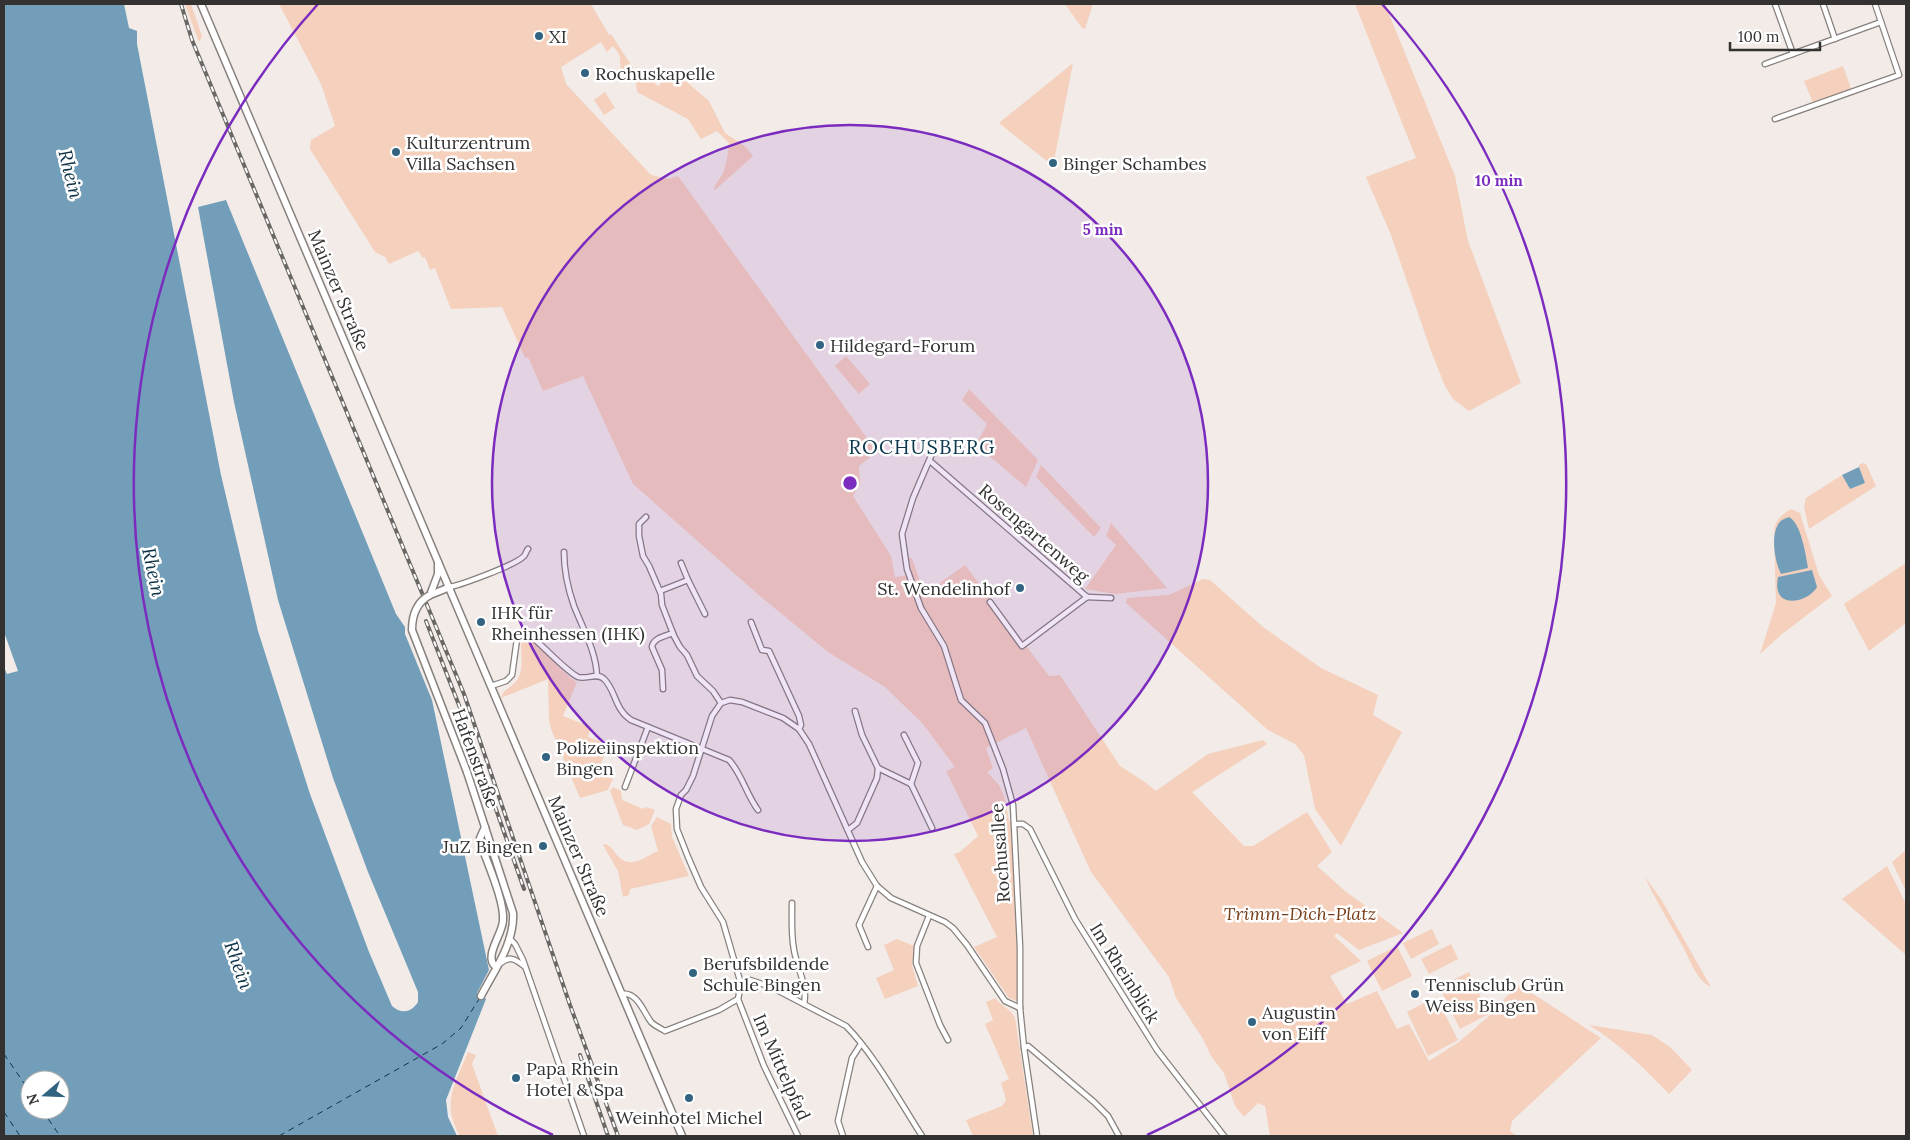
<svg xmlns="http://www.w3.org/2000/svg" width="1910" height="1140" viewBox="0 0 1910 1140" font-family="Lora,serif">
  <style>
    .green { fill: #f4d0bd }
    .water { fill: #729eb9; fill-rule: evenodd }
    .lines { fill: none; stroke-linecap: round; stroke-linejoin: round }
    .ferry { stroke: #10354a; stroke-width: 1; stroke-dasharray: 6 5; stroke-linecap: butt }
    .street-casing { stroke: #87817e; stroke-width: 7 }
    .secondary-casing { stroke: #87817e; stroke-width: 9 }
    .street { stroke: #fff; stroke-width: 4.5 }
    .secondary { stroke: #fff; stroke-width: 6 }
    .rail-casing { stroke: #6a6765; stroke-width: 4 }
    .rail { stroke: #fff; stroke-width: 2; stroke-dasharray: 5.5; stroke-linecap: butt }
    .secondary-bridge-casing { stroke: #87817e; stroke-width: 9; stroke-linecap: butt }
    .secondary-bridge { stroke: #fff; stroke-width: 6 }
    .ring { fill: none; stroke: #7b2cbf; stroke-width: 2.5 }
    .poi-dot { fill: #326481; stroke: #fff; stroke-width: 2 }
    .labels { text-anchor: middle; dominant-baseline: central; stroke-width: 5; stroke-linejoin: round; paint-order: stroke }
    .poi-label { font-size: 18px; fill: #343231; stroke: #fff; text-anchor: start }
    .street-label { font-size: 18px; fill: #343231; stroke: #fff }
    .park-label { font-size: 18px; font-style: italic; fill: #763e1b; stroke: #fff }
    .water-label { font-size: 19px; font-style: italic; fill: #10354a; stroke: #fff }
    .quarter-label { font-size: 20px; letter-spacing: 1px; fill: #0d384e; stroke: #fff }
    .centre { fill: #7b2cbf; stroke: #fff; stroke-width: 2.5 }
    .ring-label { font-size: 15px; text-anchor: middle; font-weight: bold; fill: #7b2cbf; stroke: #fff; stroke-width: 5; stroke-linejoin: round; paint-order: stroke }
  </style>
  <rect width="100%" height="100%" fill="#f2ebe8"/>
  <g class="green">
    <polygon points="185,4 191,4 202,36 199,42"/>
    <path d="M279,4h312l18,31 2,-1 22,34 -2,15 -11,-15 1,-2c-2,-4 0,-5 -1,-9 -1,-4 -4,-7 -7,-11l-6,6 -6,-10 -40,25 5,17 85,91 17,4 10,-3 199,276 -18,14 1,18 -7,12 38,60 4,21 17,-2 -3,-17h3l12,35 8,1 9,-12 24,-17 84,111 11,-1 60,91 22,14 14,11 52,-37 55,-14 4,4 -75,48 52,54h9l54,-34 25,40 -15,14 28,25 58,42 -44,17 -22,-17 -3,3 27,25 -31,15 17,28 30,-13 20,38 12,-5 20,37 30,-19 30,-26 29,-32 83,54 -89,83 -2,10 7,5h-247l-5,-30 -7,-3 -14,14 -9,-11 -11,-33 -13,-17 -8,-17 -27,-41 -7,-21 -78,-105 -65,-144 -40,20 7,20 -6,4 12,13 5,11 7,34 7,118 -1,53 -8,-3 -35,-51 23,-10 -43,-83 6,-2 18,-16 -32,-65 9,-4 -32,-43 -38,-37 -57,-35 -67,-55 -128,-113 -50,-108 -40,15 -15,-34 -3,1 -23,-51 -51,2 -16,-41 -5,2 -5,-13 -2,1 -5,-7 -29,13 -4,-7 -10,-5 -65,-103 1,-9 24,-14 -14,-42z"/>
    <polygon points="1065,4 1093,4 1085,29 1082,28"/>
    <polygon points="1355,4 1385,4 1455,176 1468,241 1521,383 1469,411 1453,399 1445,386 1431,351 1391,235 1366,177 1416,158"/>
    <polygon points="1073,63 1053,166 999,123"/>
    <polygon points="1843,66 1851,89 1813,103 1804,81"/>
    <path d="M639,71l19,15 12,-12 5,-2 34,29 16,32 21,14 7,9 -39,35c0,-7 6,-12 9,-18 4,-10 5,-20 6,-30l-12,-12 -16,8 -13,-20 -51,-27 -1,-9z"/>
    <polygon points="605,92 615,108 604,115 594,100"/>
    <polygon points="846,356 870,384 859,394 835,366"/>
    <polygon points="969,389 1038,460 1026,487 976,445 987,424 962,400"/>
    <polygon points="1863,463 1866,464 1876,486 1809,529 1804,507 1806,498 1842,475 1850,489 1865,483 1859,467 1859,465"/>
    <polygon points="1041,465 1101,528 1094,537 1036,477"/>
    <path d="M1791,509l9,4 19,62 13,21 -50,38 -22,20 16,-51 -2,-70c1,-13 6,-17 17,-24z"/>
    <polygon points="1111,523 1167,588 1115,594 1085,589 1116,545 1106,536"/>
    <polygon points="1906,563 1906,623 1869,651 1844,604"/>
    <polygon points="1203,579 1210,580 1263,627 1321,668 1378,695 1373,715 1402,732 1341,846 1315,809 1304,755 1295,744 1268,730 1126,603 1127,598 1169,595"/>
    <path d="M526,640c15,2 35,34 51,42l-14,34 28,11 -3,10 21,8 -12,27 16,7 -5,11 -28,8 -29,-69 -2,-9 -1,-41 -47,19c2,-9 11,-10 16,-18 7,-10 4,-24 4,-36z"/>
    <polygon points="613,787 621,791 622,800 643,809 646,807 655,810 649,824 637,830 623,825 610,791"/>
    <path d="M657,817l14,7 1,13 17,39 -59,13 -1,6 -6,2 -5,-26 -15,-26 2,-1c6,2 8,6 11,10 14,17 28,3 42,-3l-7,-25z"/>
    <polygon points="1906,850 1906,891 1892,862"/>
    <polygon points="1887,866 1906,904 1906,955 1842,899"/>
    <path d="M1644,876l17,23 50,88c-15,-7 -21,-28 -29,-42 -13,-23 -26,-45 -38,-69z"/>
    <polygon points="1432,929 1439,944 1411,959 1403,943"/>
    <polygon points="897,939 914,946 912,965 918,986 885,999 876,978 894,970 884,945"/>
    <polygon points="1451,944 1458,959 1429,974 1421,959"/>
    <polygon points="1397,946 1412,976 1382,991 1367,961"/>
    <polygon points="1469,972 1489,1014 1460,1029 1439,987"/>
    <polygon points="1436,997 1458,1040 1428,1056 1407,1012"/>
    <path d="M995,998c6,8 16,11 20,20l18,118h-60l-7,-16 36,-14 4,-6 -5,-17 8,-4 -24,-55 8,-4 -7,-18z"/>
    <path d="M1589,1025l63,10 18,12 22,23 -23,24c-25,-26 -49,-50 -80,-69z"/>
    <path d="M468,1052l8,3 -4,9 26,72h-38c-19,-33 -5,-52 8,-84z"/>
  </g>
  <g class="water">
    <path d="M4,4h120l5,24 8,3v13l84,431 37,156 52,163 59,158 23,54c9,8 19,7 26,-4v-10l-50,-120 -35,-94 -55,-178 -44,-198 -36,-195 28,-7 170,414 9,13v7l27,66 57,270 -12,23 9,6 -40,101 2,17 9,19h-453v-469l3,7 11,-3 -14,-39zM30,1080h30v30h-30z"/>
    <polygon points="1859,467 1865,483 1850,489 1842,475"/>
    <path d="M1789,517c12,6 17,38 19,51l-27,6c-6,-12 -11,-38 -2,-51 2,-3 7,-5 10,-6z"/>
    <path d="M1812,570l5,17c-8,15 -46,25 -39,-10z"/>
  </g>
  <g class="lines">
    <g class="ferry">
      <polyline points="4,1054 30,1092"/>
      <polyline points="42,1110 60,1136"/>
      <polyline points="4,1112 20,1136"/>
      <polyline points="279,1136 442,1044 461,1028 479,999"/>
    </g>
    <g class="street-casing">
      <g id="street">
        <polyline points="1775,4 1793,54"/>
        <polyline points="1823,4 1835,39"/>
        <polyline points="1765,64 1881,22"/>
        <polyline points="1775,119 1899,75 1875,4"/>
        <polyline points="934,449 913,498 902,534 907,569 921,608 944,646 961,700 985,723 1003,769 1013,805 1020,947 1020,1008 1024,1048 1037,1136"/>
        <polyline points="930,461 1087,597"/>
        <polyline points="646,517 639,524 639,536 643,556 649,566 661,594 662,605 674,636 680,647 687,655 697,676 713,691 721,703"/>
        <path d="M564,552c0,18 4,37 10,54 9,23 22,45 23,70"/>
        <polyline points="681,563 688,580"/>
        <path d="M450,587c13,-3 66,-22 74,-31 2,-2 2,-5 4,-7"/>
        <polyline points="660,591 688,580 705,614"/>
        <polyline points="1087,597 1111,598"/>
        <polyline points="990,602 1022,646 1087,597"/>
        <polyline points="751,622 762,650 769,651 799,716 801,725 799,729"/>
        <path d="M491,686l15,-5 6,-6 5,-36 6,-4 8,1c11,9 36,36 47,41 8,3 19,-5 26,2 12,11 10,30 27,41l98,40c13,14 17,34 29,50"/>
        <path d="M663,689l-1,-19 -10,-23c1,-9 13,-11 21,-14"/>
        <polyline points="904,735 918,763 911,784"/>
        <polyline points="878,768 911,784 932,828"/>
        <polyline points="625,787 648,727"/>
        <polyline points="1014,824 1023,824 1030,829 1075,919 1157,1050 1224,1136"/>
        <polyline points="848,830 857,823 877,778 878,768 862,735 855,711"/>
        <path d="M792,903c0,16 -1,32 2,47 3,18 14,36 10,54"/>
        <polyline points="929,916 917,946 916,963 940,1025 948,1040"/>
        <polyline points="509,938 515,944 523,960 584,1136"/>
        <polyline points="868,947 859,925 877,886"/>
        <path d="M501,963c9,-8 15,-3 23,3"/>
        <path d="M741,984l9,-4 21,7 75,39c28,28 54,76 76,110"/>
        <path d="M621,994c16,-3 22,17 30,28 4,4 9,6 14,9l54,-21 19,-11"/>
        <polyline points="1024,1048 1028,1046 1094,1102 1108,1116 1119,1136"/>
        <polyline points="798,1136 764,1066 738,999 741,984 723,922 701,887 688,857 677,829 676,809 681,795 686,790 693,776 712,716 721,703 730,700 742,702 783,718 799,729 809,744 862,862 877,886 891,898 945,922 953,928 967,945 1005,1001 1020,1008"/>
        <polyline points="843,1136 838,1121 852,1058 861,1044"/>
      </g>
    </g>
    <g class="secondary-casing">
      <g id="secondary">
        <polyline points="201,4 682,1136"/>
        <polyline points="430,595 438,574 438,562"/>
        <polyline points="430,595 450,587"/>
        <path d="M467,772l46,141c2,29 -19,58 -32,83"/>
        <path d="M485,827l-5,11v4c7,20 25,60 23,79 -1,14 -20,36 -7,46"/>
      </g>
    </g>
    <use href="#street" class="street"/>
    <use href="#secondary" class="secondary"/>
    <g class="rail-casing">
      <g id="rail">
        <polyline points="181,4 192,40 464,694 570,1005 618,1136"/>
        <polyline points="426,621 464,718 524,889"/>
        <polyline points="580,1055 608,1136"/>
      </g>
    </g>
    <use href="#rail" class="rail"/>
    <g class="secondary-bridge-casing">
      <path id="secondary-bridge" d="M430,595c-13,7 -18,20 -18,35l55,142"/>
    </g>
    <use href="#secondary-bridge" class="secondary-bridge"/>
  </g>
  <circle cx="850" cy="483" r="358" fill="#7b2cbf" fill-opacity=".12"/>
  <g class="ring">
    <circle cx="850" cy="483" r="358"/>
    <path d="M553 1135A716 716 0 0 1 318 4M1382 4A716 716 0 0 1 1147 1135"/>
  </g>
  <g class="poi-dot">
    <circle cx="539" cy="36" r="5"/>
    <circle cx="585" cy="73" r="5"/>
    <circle cx="396" cy="152" r="5"/>
    <circle cx="1053" cy="163" r="5"/>
    <circle cx="820" cy="345" r="5"/>
    <circle cx="1020" cy="588" r="5"/>
    <circle cx="481" cy="622" r="5"/>
    <circle cx="546" cy="757" r="5"/>
    <circle cx="543" cy="846" r="5"/>
    <circle cx="693" cy="973" r="5"/>
    <circle cx="1415" cy="994" r="5"/>
    <circle cx="1252" cy="1022" r="5"/>
    <circle cx="516" cy="1078" r="5"/>
    <circle cx="689" cy="1098" r="5"/>
  </g>
  <g class="labels">
    <g class="poi-label">
      <text x="549" y="36">XI</text>
      <text x="595" y="73">Rochuskapelle</text>
      <text x="406" y="142">Kulturzentrum<tspan x="406" dy="21">Villa Sachsen</tspan></text>
      <text x="1063" y="163">Binger Schambes</text>
      <text x="830" y="345">Hildegard-Forum</text>
      <text x="1010" y="588" text-anchor="end">St. Wendelinhof</text>
      <text x="491" y="612">IHK für<tspan x="491" dy="21">Rheinhessen (IHK)</tspan></text>
      <text x="556" y="747">Polizeiinspektion<tspan x="556" dy="21">Bingen</tspan></text>
      <text x="533" y="846" text-anchor="end">JuZ Bingen</text>
      <text x="703" y="963">Berufsbildende<tspan x="703" dy="21">Schule Bingen</tspan></text>
      <text x="1425" y="984">Tennisclub Grün<tspan x="1425" dy="21">Weiss Bingen</tspan></text>
      <text x="1262" y="1012">Augustin<tspan x="1262" dy="21">von Eiff</tspan></text>
      <text x="526" y="1068">Papa Rhein<tspan x="526" dy="21">Hotel &amp; Spa</tspan></text>
      <text x="689" y="1117" text-anchor="middle">Weinhotel Michel</text>
    </g>
    <g class="street-label">
      <text transform="translate(339 290) rotate(67)">Mainzer Straße</text>
      <text transform="translate(1034 533) rotate(41)">Rosengartenweg</text>
      <text transform="translate(476 758) rotate(70)">Hafenstraße</text>
      <text transform="translate(1000 853) rotate(-94)">Rochusallee</text>
      <text transform="translate(579 856) rotate(67)">Mainzer Straße</text>
      <text transform="translate(1125 973) rotate(58)">Im Rheinblick</text>
      <text transform="translate(782 1067) rotate(66)">Im Mittelpfad</text>
    </g>
    <g class="park-label">
      <text x="1300" y="913">Trimm-Dich-Platz</text>
    </g>
    <g class="water-label">
      <text transform="translate(71 174) rotate(76)">Rhein</text>
      <text transform="translate(154 572) rotate(78)">Rhein</text>
      <text transform="translate(239 965) rotate(70)">Rhein</text>
    </g>
    <g class="quarter-label">
      <text x="922" y="446">ROCHUSBERG</text>
    </g>
  </g>
  <circle cx="850" cy="483" r="8" class="centre"/>
  <g class="ring-label">
    <text x="1499" y="186">10 min</text>
    <text x="1103" y="235">5 min</text>
  </g>
  <rect width="1910" height="1140" fill="none" stroke="#343231" stroke-width="10"/>
  <g transform="translate(45 1095) rotate(251)"><circle r="24" fill="#ffffff" stroke="#aeadad"/>
  <path d="M0-4L9 19L0 12L-9 19Z" fill="#326481"/>
  <text y="-8" font-size="14" font-weight="bold" text-anchor="middle" fill="#343231">N</text>
  </g>
  <path d="M1730 42v8h90v-8" fill="none" stroke="#343231" stroke-width="2.5"/>
  <text x="1738" y="42" font-size="15" fill="#343231" stroke="#ffffff" stroke-width="4" paint-order="stroke">100 m</text>
</svg>
